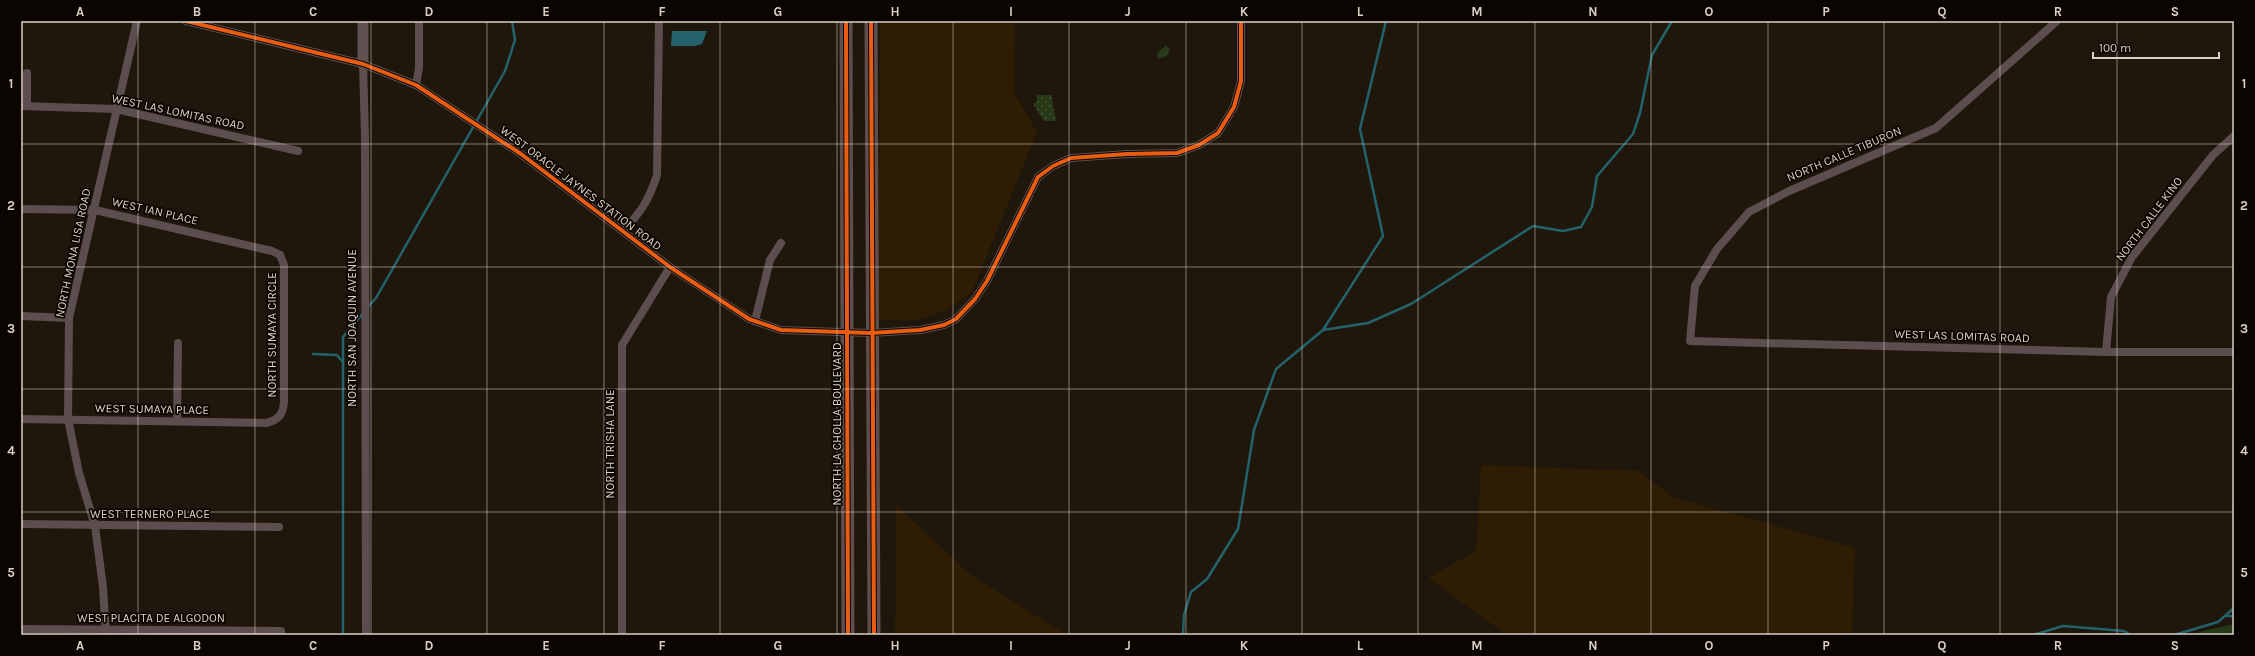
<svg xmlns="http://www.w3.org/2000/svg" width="2255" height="656" viewBox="0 0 2255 656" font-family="Karla,sans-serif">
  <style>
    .built { fill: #2e1c03 }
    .grass { fill: url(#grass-dots) }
    .pitch { fill: #273916 }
    .water { fill: #23626a }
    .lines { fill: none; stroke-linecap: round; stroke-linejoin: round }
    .stream { stroke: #23626a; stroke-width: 2.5 }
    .street { stroke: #5c4e4e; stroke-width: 8 }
    .secondary { stroke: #605050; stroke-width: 11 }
    .primary { stroke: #5f4e4d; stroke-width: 13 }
    .cycleway-casing { stroke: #0b0501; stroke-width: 6 }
    .cycleway { stroke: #e95d12; stroke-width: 4 }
    .grid { fill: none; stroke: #dad0c4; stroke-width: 1; stroke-opacity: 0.55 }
    .labels { text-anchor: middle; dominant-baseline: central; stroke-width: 3.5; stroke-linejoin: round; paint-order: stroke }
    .street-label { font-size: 12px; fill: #dad0c4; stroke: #0b0501 }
    .neatline { fill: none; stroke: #dad0c4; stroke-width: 1.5 }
    .grid-label { font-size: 13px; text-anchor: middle; font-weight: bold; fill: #dad0c4 }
  </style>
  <defs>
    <pattern id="grass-dots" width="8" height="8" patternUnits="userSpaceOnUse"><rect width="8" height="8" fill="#273916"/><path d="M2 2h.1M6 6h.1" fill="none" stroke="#465536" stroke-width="1.8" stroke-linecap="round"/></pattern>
  </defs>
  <rect width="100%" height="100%" fill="#1f170c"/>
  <g class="built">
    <polygon points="880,21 1015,21 1014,92 1037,132 972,292 946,311 917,320 878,320"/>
    <polygon points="1481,465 1639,471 1672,497 1855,548 1852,635 1507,635 1428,578 1476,551"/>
    <polygon points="896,505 971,575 1054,627 1070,635 895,635"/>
  </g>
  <path class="grass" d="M1037,95h15c0,11 3,17 4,26h-12l-11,-17 4,-3z"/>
  <g class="pitch">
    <polygon points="1166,45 1170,50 1167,56 1158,59 1157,53"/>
    <polygon points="2234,624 2234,635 2198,635 2199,632"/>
  </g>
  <polygon class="water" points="672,31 707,31 702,44 695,46 671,46"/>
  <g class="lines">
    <g class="stream">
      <polyline points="367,308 376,298 505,71 515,40 512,21"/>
      <polyline points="1323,330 1383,236 1360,129 1386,21"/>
      <polyline points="313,354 337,355 342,361"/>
      <polyline points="2227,616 2234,616"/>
      <polyline points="343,635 343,337 363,313"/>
      <polyline points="1183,635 1184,615 1191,592 1207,579 1238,529 1254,430 1276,369 1323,330 1368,323 1411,304 1533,226 1563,231 1581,227 1592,207 1597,176 1633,134 1640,113 1652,55 1672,21"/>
      <polyline points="2033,635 2063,626 2124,631 2130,635"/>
      <polyline points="2174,635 2218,622 2234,608"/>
    </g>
    <g class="street">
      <polyline points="186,21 363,64 416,85 521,154 670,267 749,319 781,330 871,333 920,330 944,325 956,319 975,299 987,281 1038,177 1053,166 1071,158 1127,154 1177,153 1199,145 1218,133 1234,107 1241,81 1241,21"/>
      <polyline points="2057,21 1936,128 1787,192 1749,212 1717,249 1695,286 1690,341 2106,352 2234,352"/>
      <polyline points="363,64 365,136 366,635"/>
      <polyline points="27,73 27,106"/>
      <polyline points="416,85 419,68 419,21"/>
      <polyline points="21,106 116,109 298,151"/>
      <polyline points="21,209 95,210 272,251 280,255"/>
      <path d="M623,231c18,-19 26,-31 34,-56l2,-154"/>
      <polyline points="21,316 69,318"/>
      <polyline points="755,321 770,260 781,243"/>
      <polyline points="2106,352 2111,297 2132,257 2213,155 2234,136"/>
      <path d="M21,419l245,4c12,-3 17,-8 18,-21v-137l-4,-10"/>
      <polyline points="177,421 178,343"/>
      <polyline points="21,524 279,527"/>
      <polyline points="21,629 281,631"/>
      <polyline points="106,635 103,587 95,526 79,473 68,419 69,318 137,21"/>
      <polyline points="622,635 622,345 670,267"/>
    </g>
    <polyline class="secondary" points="363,21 363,64"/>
    <g class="primary">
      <polyline points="846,21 848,635"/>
      <polyline points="871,21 874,635"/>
    </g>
    <g class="cycleway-casing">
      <g id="cycleway">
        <polyline points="186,21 363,64 416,85 521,154 670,267 749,319 781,330 871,333 920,330 944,325 956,319 975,299 987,281 1038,177 1053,166 1071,158 1127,154 1177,153 1199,145 1218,133 1234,107 1241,81 1241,21"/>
        <polyline points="846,21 848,635"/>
        <polyline points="871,21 874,635"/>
      </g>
    </g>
    <use href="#cycleway" class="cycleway"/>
  </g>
  <path class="grid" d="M138,21v614M255,21v614M371,21v614M487,21v614M604,21v614M720,21v614M837,21v614M953,21v614M1069,21v614M1186,21v614M1302,21v614M1418,21v614M1535,21v614M1651,21v614M1768,21v614M1884,21v614M2000,21v614M2117,21v614M21,144h2213M21,267h2213M21,389h2213M21,512h2213"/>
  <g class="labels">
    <g class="street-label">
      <text transform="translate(178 112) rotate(12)">WEST LAS LOMITAS ROAD</text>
      <text transform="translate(1844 154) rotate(-23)">NORTH CALLE TIBURON</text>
      <text transform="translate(581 188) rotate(37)">WEST ORACLE JAYNES STATION ROAD</text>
      <text transform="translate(155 211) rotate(13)">WEST IAN PLACE</text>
      <text transform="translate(2149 219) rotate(-53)">NORTH CALLE KINO</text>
      <text transform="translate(73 253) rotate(-78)">NORTH MONA LISA ROAD</text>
      <text transform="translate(352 328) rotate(-90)">NORTH SAN JOAQUIN AVENUE</text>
      <text transform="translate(272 335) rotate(-90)">NORTH SUMAYA CIRCLE</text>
      <text transform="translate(1962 336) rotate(2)">WEST LAS LOMITAS ROAD</text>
      <text transform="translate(152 409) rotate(1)">WEST SUMAYA PLACE</text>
      <text transform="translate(837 424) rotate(-90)">NORTH LA CHOLLA BOULEVARD</text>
      <text transform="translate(610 444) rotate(-90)">NORTH TRISHA LANE</text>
      <text x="150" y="514">WEST TERNERO PLACE</text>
      <text x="151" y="618">WEST PLACITA DE ALGODON</text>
    </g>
  </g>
  <rect width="2255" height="656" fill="none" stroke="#0b0501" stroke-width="44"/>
  <path d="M2093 52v6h126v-6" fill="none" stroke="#dad0c4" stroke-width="2"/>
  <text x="2099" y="52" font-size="12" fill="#dad0c4" stroke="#0b0501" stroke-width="3" paint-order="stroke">100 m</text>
  <rect x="22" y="22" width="2211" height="612" class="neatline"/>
  <g class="grid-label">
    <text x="80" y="16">A</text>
    <text x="197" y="16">B</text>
    <text x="313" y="16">C</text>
    <text x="429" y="16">D</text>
    <text x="546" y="16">E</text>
    <text x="662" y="16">F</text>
    <text x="778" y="16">G</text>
    <text x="895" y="16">H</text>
    <text x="1011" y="16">I</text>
    <text x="1128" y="16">J</text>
    <text x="1244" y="16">K</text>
    <text x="1360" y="16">L</text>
    <text x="1477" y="16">M</text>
    <text x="1593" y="16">N</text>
    <text x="1709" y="16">O</text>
    <text x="1826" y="16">P</text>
    <text x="1942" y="16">Q</text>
    <text x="2058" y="16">R</text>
    <text x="2175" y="16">S</text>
    <text x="11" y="88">1</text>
    <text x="2244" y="88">1</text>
    <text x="11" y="210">2</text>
    <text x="2244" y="210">2</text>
    <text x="11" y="333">3</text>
    <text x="2244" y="333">3</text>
    <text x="11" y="455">4</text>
    <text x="2244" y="455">4</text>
    <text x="11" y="577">5</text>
    <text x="2244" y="577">5</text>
    <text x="80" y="650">A</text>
    <text x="197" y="650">B</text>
    <text x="313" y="650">C</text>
    <text x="429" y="650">D</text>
    <text x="546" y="650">E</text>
    <text x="662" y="650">F</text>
    <text x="778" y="650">G</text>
    <text x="895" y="650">H</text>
    <text x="1011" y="650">I</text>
    <text x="1128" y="650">J</text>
    <text x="1244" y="650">K</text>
    <text x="1360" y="650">L</text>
    <text x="1477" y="650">M</text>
    <text x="1593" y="650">N</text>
    <text x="1709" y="650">O</text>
    <text x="1826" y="650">P</text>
    <text x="1942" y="650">Q</text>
    <text x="2058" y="650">R</text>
    <text x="2175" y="650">S</text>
  </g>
</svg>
